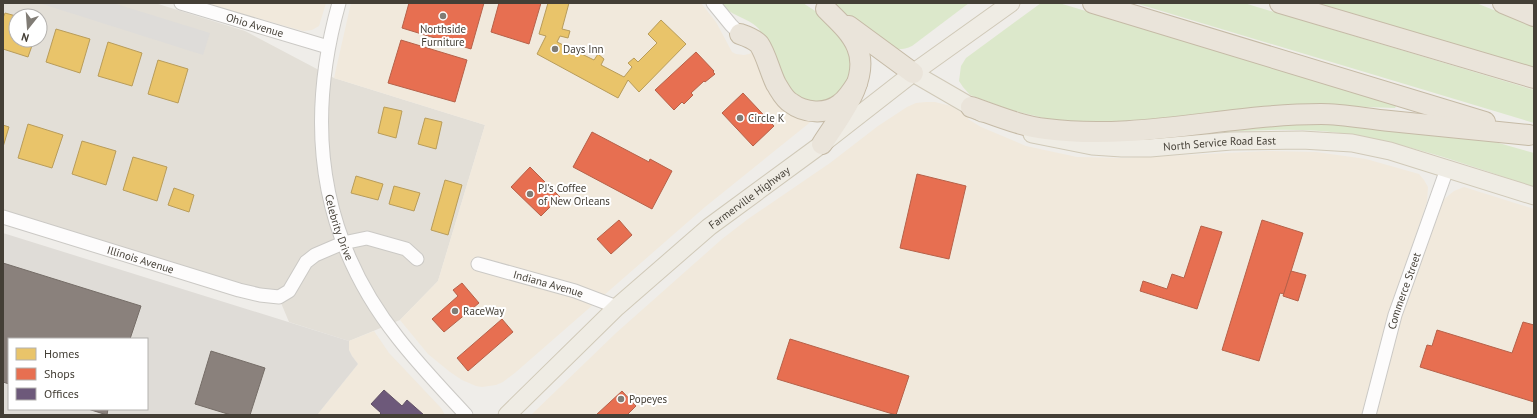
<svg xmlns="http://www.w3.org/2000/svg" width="1537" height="418" viewBox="0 0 1537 418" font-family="'PT Sans',sans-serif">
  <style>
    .residential { fill: #e3dfd7; fill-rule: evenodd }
    .commercial { fill: #f1e9dc }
    .industrial { fill: #dfdcd7; fill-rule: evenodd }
    .green { fill: #dce8cb }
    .parking { fill: #dedcd9 }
    .homes { fill: #e9c46a; stroke: #b89c5a }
    .shops { fill: #e76f51; stroke: #b66149 }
    .offices { fill: #6d597a; stroke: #615166 }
    .industry { fill: #8a817c; stroke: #756d67 }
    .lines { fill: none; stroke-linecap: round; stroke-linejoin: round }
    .minor-casing { stroke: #cbc9c5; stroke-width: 15 }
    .major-casing { stroke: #d0c9b8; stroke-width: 19 }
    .highway-casing { stroke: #c5baa6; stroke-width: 22 }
    .minor { stroke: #fdfcfc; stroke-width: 13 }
    .major { stroke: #efece4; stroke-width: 17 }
    .highway { stroke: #eae4da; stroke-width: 20 }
    .poi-dot { fill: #807c75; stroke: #fff; stroke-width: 1.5 }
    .labels { text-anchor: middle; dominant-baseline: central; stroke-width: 4; stroke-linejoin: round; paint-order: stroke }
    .street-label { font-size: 11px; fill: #443f36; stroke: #fff }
    .poi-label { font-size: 11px; fill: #443f36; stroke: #fff; text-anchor: start }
  </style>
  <rect width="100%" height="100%" fill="#efede9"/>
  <path class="residential" d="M3,3h152l90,28 89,47 151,47 -47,156 -38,39 -51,21 -60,-19 -13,-31 -9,1 -264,-80zM16,16h24v24h-24z"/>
  <g class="commercial">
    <polygon points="203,3 326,3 319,26 312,30 303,31"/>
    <polygon points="351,3 701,3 716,22 732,52 736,54 744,55 749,54 755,50 813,120 705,207 516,372 503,382 496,385 482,387 476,386 462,380 450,372 428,354 400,320 438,281 485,125 334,78"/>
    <polygon points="926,102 935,102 951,106 969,117 968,119 981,127 1026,146 1077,157 1125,158 1267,151 1316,152 1366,159 1419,174 1424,180 1428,187 1427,202 1388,318 1362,415 531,415 616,333 722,239 748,219 830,163 878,126 907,107 916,103"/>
    <polygon points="1464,187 1534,209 1534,415 1374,415 1398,327 1443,200 1454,191"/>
    <polygon points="374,331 389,353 441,408 445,415 317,415 358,364 352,356 349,350 349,341"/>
  </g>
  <path class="industrial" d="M3,233l346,108v9l3,6 6,8 -41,51h-314zM9,339h138v70h-138z"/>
  <g class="green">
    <path d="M720,3h83l23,15 21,19 6,39 -18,27 -40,-1c-10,-19 -21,-37 -30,-57 -3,-5 -3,-13 -7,-17 -11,-11 -28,-12 -38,-25z"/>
    <path d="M830,3h139l-57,43c-8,4 -15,4 -23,2z"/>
    <polygon points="1041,3 1059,3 1397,104 1395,108 1340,106 1115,126 1048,119 1011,110 970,95 963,87 959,81 961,66 966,58"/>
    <polygon points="1135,3 1244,3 1534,90 1534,123"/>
    <polygon points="1317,3 1476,3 1534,26 1534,68"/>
    <path d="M1302,121l172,15 60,17v34c-63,-21 -128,-45 -194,-54 -38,-5 -77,-3 -116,-1v-4z"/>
  </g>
  <polygon class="parking" points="39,3 113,3 210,33 203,55"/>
  <g class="homes">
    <polygon points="548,3 569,3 562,29 570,31 568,38 560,36 557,42 594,60 598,54 604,59 601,65 624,77 632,67 628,63 634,58 638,62 657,43 648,34 661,20 686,44 639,92 628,80 618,98 537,54 546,36 539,34"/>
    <polygon points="5,13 16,16 16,40 34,40 28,57 3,49 3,18"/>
    <polygon points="56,29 90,39 80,73 46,62"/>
    <polygon points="108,42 142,53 132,86 98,76"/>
    <polygon points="158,60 188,69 178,103 148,94"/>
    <polygon points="384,107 402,111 396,138 378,133"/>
    <polygon points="425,118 442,122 436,149 418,144"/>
    <polygon points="28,124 63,135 52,168 18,158"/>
    <polygon points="3,125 9,127 3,147"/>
    <polygon points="82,141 116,151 106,185 72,174"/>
    <polygon points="133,157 167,167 157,201 123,190"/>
    <polygon points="356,176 383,184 378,200 351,193"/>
    <polygon points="445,180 462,185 448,235 431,230"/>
    <polygon points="394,186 420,193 414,211 389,204"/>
    <polygon points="174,188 194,195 189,212 168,205"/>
  </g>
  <g class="shops">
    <polygon points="409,3 484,3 471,49 402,28"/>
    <polygon points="499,3 541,3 529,44 491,32"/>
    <polygon points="401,40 467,60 455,102 388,83"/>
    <polygon points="696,52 714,71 713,72 715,74 705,82 704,81 691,93 693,95 684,104 682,102 674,110 655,90"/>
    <polygon points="743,93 774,126 753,146 722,113"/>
    <polygon points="592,132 649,162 650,159 672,171 652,209 573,167"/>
    <polygon points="530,167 560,197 541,216 511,187"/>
    <polygon points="917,174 966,186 949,259 900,248"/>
    <polygon points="619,220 632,235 611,254 597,239"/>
    <polygon points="1262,220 1303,233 1284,294 1280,293 1259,361 1222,350"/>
    <polygon points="1201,226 1222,232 1197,309 1140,291 1143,281 1167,289 1172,274 1184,278"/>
    <polygon points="1291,271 1306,275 1298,301 1283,296"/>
    <polygon points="462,283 479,303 444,332 432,319 458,296 453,290"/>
    <polygon points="502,319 513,332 468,371 457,358"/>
    <polygon points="1523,322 1534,325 1534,402 1420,367 1427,345 1432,346 1437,330 1512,353"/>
    <polygon points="790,339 909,376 896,415 777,379"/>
    <polygon points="622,391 636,406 627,415 596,415"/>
  </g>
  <polygon class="offices" points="384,390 402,406 407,400 424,415 379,415 381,413 371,404"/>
  <g class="industry">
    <polygon points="3,263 141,306 130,339 9,339 9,384 3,382"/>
    <polygon points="211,351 265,368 250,415 231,415 195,404"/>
    <polygon points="88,409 108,409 107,415"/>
  </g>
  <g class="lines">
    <g class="minor-casing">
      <g id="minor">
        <path id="s1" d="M181,3l147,44"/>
        <path id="s2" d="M339,3c-34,121 -21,234 59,335 21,27 45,52 68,77"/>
        <polyline points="713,3 731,25 740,34"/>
        <path id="s3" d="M3,217l236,73 21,5 19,2 10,-6 17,-29 9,-7 28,-12 24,-5 39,11 11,10"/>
        <path id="s4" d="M478,264l97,27 42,16"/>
        <path id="s5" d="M1369,415l26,-100 52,-146"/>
      </g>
    </g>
    <g class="major-casing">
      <g id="major">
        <polyline points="913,73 982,113"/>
        <path id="s6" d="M1032,134l60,12 30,2h28l81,-7 71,-1 50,3 38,8 144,45"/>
        <path id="s7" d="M507,415l110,-108 92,-80 113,-83 91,-71 98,-70"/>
      </g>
    </g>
    <g class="highway-casing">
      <g id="highway">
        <polyline points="1093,3 1485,122"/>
        <polyline points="1280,3 1534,78"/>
        <polyline points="1503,3 1534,16"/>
        <polyline points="849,26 913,73"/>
        <path d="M740,34c6,2 15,6 19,10 7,10 11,28 17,40 4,6 8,15 15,19 13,10 35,12 49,1 7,-5 12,-13 17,-21"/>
        <path d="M971,107c24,8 49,19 75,22 92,12 183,-15 275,-15 23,0 46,5 69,7 46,5 93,9 139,14"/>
        <path d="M822,144c17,-27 49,-65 35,-97 -6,-15 -20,-27 -31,-38"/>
      </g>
    </g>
    <use href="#minor" class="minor"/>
    <use href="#major" class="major"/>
    <use href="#highway" class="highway"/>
  </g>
  <g class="poi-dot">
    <circle cx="443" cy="16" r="4"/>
    <circle cx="555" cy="49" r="4"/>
    <circle cx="740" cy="118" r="4"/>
    <circle cx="530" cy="194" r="4"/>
    <circle cx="455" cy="311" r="4"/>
    <circle cx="621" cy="399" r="4"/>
  </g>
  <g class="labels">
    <g class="street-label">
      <text stroke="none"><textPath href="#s1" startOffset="77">Ohio Avenue</textPath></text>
      <text stroke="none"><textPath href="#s6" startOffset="189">North Service Road East</textPath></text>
      <text stroke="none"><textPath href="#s7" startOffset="326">Farmerville Highway</textPath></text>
      <text stroke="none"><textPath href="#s2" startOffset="228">Celebrity Drive</textPath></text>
      <text stroke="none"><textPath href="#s3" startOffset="144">Illinois Avenue</textPath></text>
      <text stroke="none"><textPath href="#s4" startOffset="73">Indiana Avenue</textPath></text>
      <text stroke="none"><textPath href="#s5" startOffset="129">Commerce Street</textPath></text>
    </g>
    <g class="poi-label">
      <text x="443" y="29" text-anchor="middle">Northside<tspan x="443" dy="13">Furniture</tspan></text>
      <text x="563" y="49">Days Inn</text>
      <text x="748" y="118">Circle K</text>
      <text x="538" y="188">PJ's Coffee<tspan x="538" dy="13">of New Orleans</tspan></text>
      <text x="463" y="311">RaceWay</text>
      <text x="629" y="399">Popeyes</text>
    </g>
  </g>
  <rect width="1537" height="418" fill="none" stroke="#443f36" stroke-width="8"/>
  <rect x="8" y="338" width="140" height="72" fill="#ffffff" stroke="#b4b2af"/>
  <rect x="16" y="348" width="20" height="12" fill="#e9c46a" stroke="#b4b2af"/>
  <text x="44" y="358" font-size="12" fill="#443f36">Homes</text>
  <rect x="16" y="368" width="20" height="12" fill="#e76f51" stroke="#b4b2af"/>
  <text x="44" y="378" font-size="12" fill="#443f36">Shops</text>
  <rect x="16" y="388" width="20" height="12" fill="#6d597a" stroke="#b4b2af"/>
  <text x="44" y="398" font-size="12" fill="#443f36">Offices</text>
  <g transform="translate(28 28) rotate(197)"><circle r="19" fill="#ffffff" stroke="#b4b2af"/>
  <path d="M0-3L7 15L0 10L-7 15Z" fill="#807c75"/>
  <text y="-6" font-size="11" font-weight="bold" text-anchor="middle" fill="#443f36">N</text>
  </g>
</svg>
